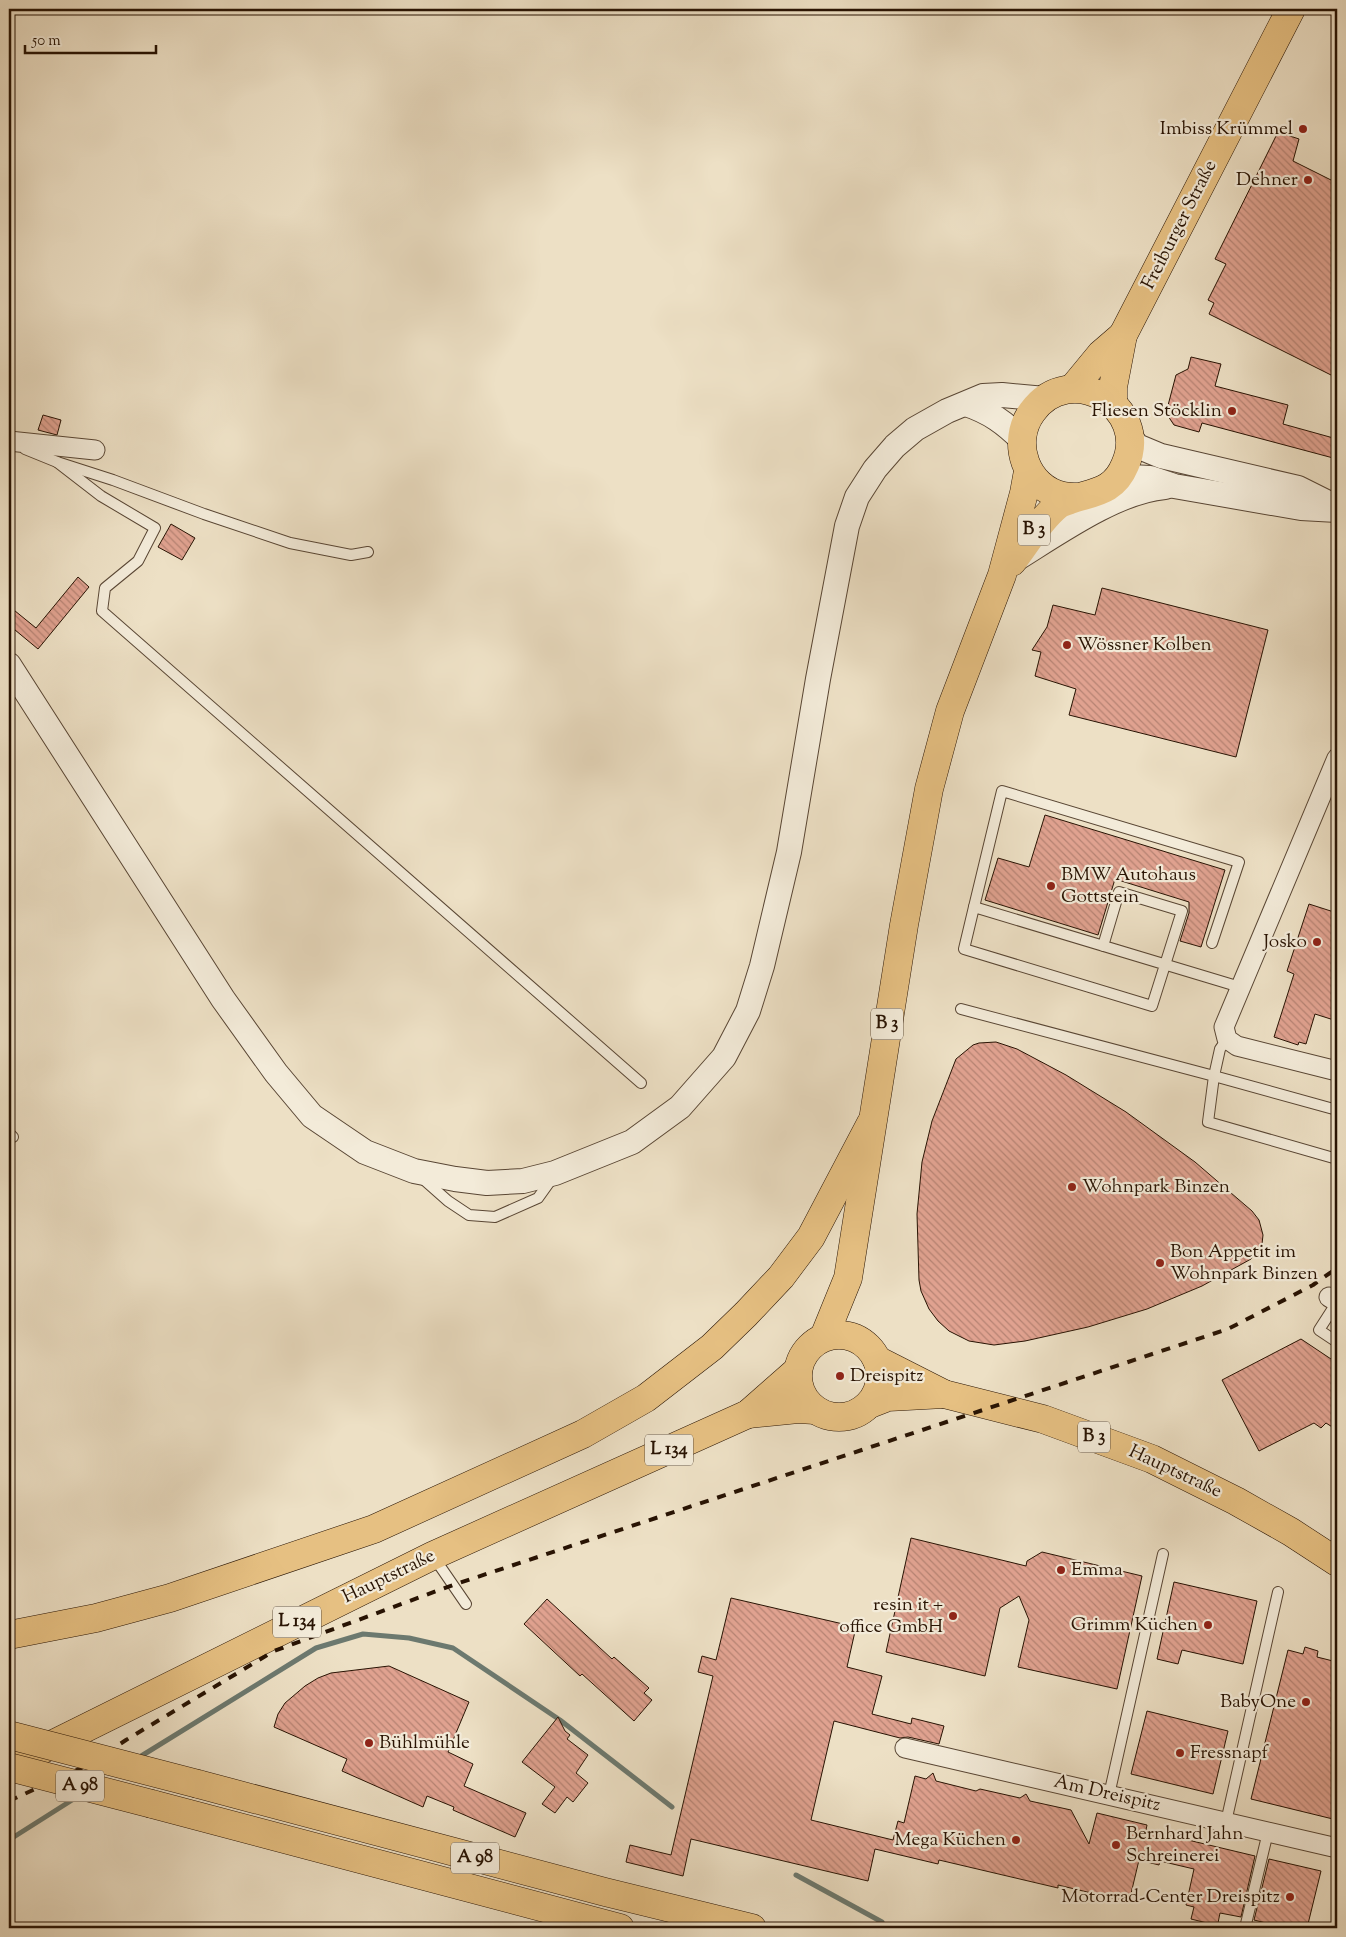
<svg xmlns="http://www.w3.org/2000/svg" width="1346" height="1937" viewBox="0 0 1346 1937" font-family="'Sorts Mill Goudy',serif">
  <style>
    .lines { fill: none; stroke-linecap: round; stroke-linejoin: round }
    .stream { stroke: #6c796f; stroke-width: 5 }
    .building { fill: url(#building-back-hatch); stroke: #281303 }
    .service-casing { stroke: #594634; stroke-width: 12 }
    .minor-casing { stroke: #594634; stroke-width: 21 }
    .tertiary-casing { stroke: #594634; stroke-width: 26 }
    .primary-casing { stroke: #281303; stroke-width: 29 }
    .motorway-casing { stroke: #281303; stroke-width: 29 }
    .service { stroke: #f3ebd9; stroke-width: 10 }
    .minor { stroke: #f3ebd9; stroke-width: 19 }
    .tertiary { stroke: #f3ebd9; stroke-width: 24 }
    .primary { stroke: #e6c082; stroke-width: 28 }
    .motorway { stroke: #e6c082; stroke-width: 28 }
    .rail { stroke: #281303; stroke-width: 4; stroke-dasharray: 9 9; stroke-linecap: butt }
    .motorway-bridge-casing { stroke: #281303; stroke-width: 29; stroke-linecap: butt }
    .motorway-bridge { stroke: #e6c082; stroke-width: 28 }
    .poi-dot { fill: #8f2418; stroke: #f3ebd9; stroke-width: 2 }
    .labels { text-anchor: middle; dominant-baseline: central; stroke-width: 4.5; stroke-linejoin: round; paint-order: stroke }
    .shield { fill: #f3ebd9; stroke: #655443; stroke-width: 1 }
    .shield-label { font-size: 18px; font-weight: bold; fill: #281303 }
    .poi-label { font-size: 19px; fill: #281303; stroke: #f3ebd9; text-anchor: end }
    .street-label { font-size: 19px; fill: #281303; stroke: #f3ebd9 }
  </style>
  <defs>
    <pattern id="building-back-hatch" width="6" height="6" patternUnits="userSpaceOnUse" patternTransform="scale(1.25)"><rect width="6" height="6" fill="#e0a290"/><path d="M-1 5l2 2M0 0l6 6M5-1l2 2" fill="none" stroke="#b68373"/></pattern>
  </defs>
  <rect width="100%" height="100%" fill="#ede0c5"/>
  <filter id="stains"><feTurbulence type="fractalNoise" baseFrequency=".004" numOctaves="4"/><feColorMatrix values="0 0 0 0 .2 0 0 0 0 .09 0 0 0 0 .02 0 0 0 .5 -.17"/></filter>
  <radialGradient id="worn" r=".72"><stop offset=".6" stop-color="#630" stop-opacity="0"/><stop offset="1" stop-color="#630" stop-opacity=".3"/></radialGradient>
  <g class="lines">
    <g class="stream">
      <polyline points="138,1758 316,1648 363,1634 409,1638 453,1648 560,1720 672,1807"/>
      <polyline points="9,1840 80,1795"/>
      <polyline points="796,1875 882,1922"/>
    </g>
  </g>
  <g class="building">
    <polygon points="1278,132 1299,139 1293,161 1337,183 1337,378 1209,314 1214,303 1208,300 1226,264 1215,259"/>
    <polygon points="1191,357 1221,364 1215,386 1288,405 1283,424 1337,439 1337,459 1202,423 1199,432 1174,425 1166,413 1176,375 1188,369"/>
    <polygon points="43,415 61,420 57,435 38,430"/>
    <polygon points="171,524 195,538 182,560 158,547"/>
    <polygon points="78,577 89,587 38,649 9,625 9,606 36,628"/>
    <polygon points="1102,588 1268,630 1236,757 1069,715 1076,689 1035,676 1041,652 1032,650 1047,627 1053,605 1095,615"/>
    <polygon points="1045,815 1225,870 1201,947 1180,941 1189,913 1189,902 1115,879 1098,935 985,900 998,858 1029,867"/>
    <polygon points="1309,904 1337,913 1337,1021 1315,1014 1306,1044 1299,1042 1298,1045 1274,1037 1294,974 1287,971"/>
    <polygon points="996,1042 1017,1049 1066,1075 1126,1112 1195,1162 1252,1211 1259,1220 1263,1235 1262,1244 1258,1252 1251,1259 1202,1286 1147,1309 1088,1327 1025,1341 994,1345 969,1341 949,1331 938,1321 929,1309 921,1291 919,1280 917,1214 922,1162 932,1121 956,1059 973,1045 979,1043"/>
    <polygon points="1301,1339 1337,1363 1337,1430 1326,1423 1321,1428 1314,1423 1259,1451 1222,1380"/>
    <polygon points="911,1538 1026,1566 1027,1561 1042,1552 1142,1576 1117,1689 1018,1667 1029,1620 1019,1596 1000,1608 985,1676 886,1652"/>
    <polygon points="1174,1582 1257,1601 1243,1664 1182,1650 1178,1664 1157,1659"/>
    <polygon points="731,1598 856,1627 847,1667 882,1676 872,1714 911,1724 912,1718 944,1726 939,1744 908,1737 900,1738 834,1721 811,1820 893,1840 898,1821 904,1823 915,1776 926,1779 933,1773 936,1781 976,1791 980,1789 1020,1798 1026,1794 1030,1801 1071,1810 1089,1844 1097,1813 1147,1825 1146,1830 1255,1856 1241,1917 1220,1913 1217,1928 1210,1928 1207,1923 1191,1919 1194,1907 1186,1905 1194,1869 1160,1861 1159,1865 1139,1860 1129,1902 1058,1885 1058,1888 939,1860 938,1864 875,1849 868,1881 691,1839 683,1876 626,1862 630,1845 671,1855 713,1676 698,1672 702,1656 716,1660"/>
    <polygon points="547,1599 612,1659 614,1657 649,1688 644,1693 652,1700 634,1721 582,1674 580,1676 524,1624"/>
    <polygon points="1305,1647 1318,1651 1317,1657 1337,1662 1337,1743 1332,1765 1337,1765 1337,1820 1251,1799 1288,1650 1303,1654"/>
    <polygon points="389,1666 469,1702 448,1752 473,1764 464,1786 526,1813 515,1837 453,1810 454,1807 427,1796 423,1807 342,1771 347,1759 274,1727 278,1714 285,1703 305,1686 318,1678 331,1673"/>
    <polygon points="1147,1711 1228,1731 1213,1794 1131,1774"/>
    <polygon points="558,1717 565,1731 570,1735 567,1739 588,1755 576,1773 588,1783 573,1802 567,1797 555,1813 542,1804 555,1787 522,1762"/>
    <polygon points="1269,1859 1321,1871 1307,1928 1286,1928 1254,1920"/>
  </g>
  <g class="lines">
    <g class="service-casing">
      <g id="service">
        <polyline points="25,449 57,462 113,480 204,514 290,543 351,555 368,552"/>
        <polyline points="57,462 101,496 155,528 138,561 105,588 102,611 641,1083"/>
        <polyline points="974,907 1002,791 1239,862 1212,943"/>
        <path d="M1103,946l16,-54 63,19 -30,95 -188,-57 10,-42c89,27 178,54 266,80"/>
        <polyline points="961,1009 1214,1076 1208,1122 1337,1159"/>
        <polyline points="1227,1039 1220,1049 1214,1076 1337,1110"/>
        <polyline points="9,1133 13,1137"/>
        <polyline points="422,1178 448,1201 469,1215 495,1217 538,1198 553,1177"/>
        <polyline points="1337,1302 1319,1330 1337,1342"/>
        <polyline points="433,1556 466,1604"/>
        <polyline points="1109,1795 1163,1554"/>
        <polyline points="1226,1822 1278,1592"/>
        <polyline points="1245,1928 1268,1832"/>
      </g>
    </g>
    <g class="minor-casing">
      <g id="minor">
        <polyline points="9,441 95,450"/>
        <polyline points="1337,758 1224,1027 1227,1039 1237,1046 1337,1071"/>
        <polyline points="1329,1297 1337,1302"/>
        <polyline points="905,1748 1337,1848"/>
      </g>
    </g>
    <g class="tertiary-casing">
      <g id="tertiary">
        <path d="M966,404c24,8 39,19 56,36"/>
        <polyline points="1129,435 1137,446 1161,456 1298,488 1336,507"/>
        <polyline points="1111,484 1131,477 1150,478 1174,486 1301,508 1337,510"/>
        <path d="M1016,559c42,-26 101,-68 149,-72"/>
        <polyline points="9,665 223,999 276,1073 312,1116 365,1152 414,1171 455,1179 487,1183 523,1181 555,1173 632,1142 680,1107 724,1057 748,1011 762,966 789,852 818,679 847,526 857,497 875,469 895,446 915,429 947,411 983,396 1002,395 1045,399"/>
      </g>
    </g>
    <g class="primary-casing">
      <g id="primary">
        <polyline points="1073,388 1101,354 1123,335"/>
        <polyline points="1113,405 1113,387 1123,335 1291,9"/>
        <path d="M1012,562c15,-19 26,-40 45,-56 3,-3 9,-4 13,-6 24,-8 44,-8 55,-35 26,-58 -55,-106 -93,-53 -22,30 -6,76 31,84 5,1 10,1 15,1"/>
        <circle cx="839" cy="1376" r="41"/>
        <polyline points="824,1337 848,1278 904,925 929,789 950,711 1002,575 1024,493 1028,471"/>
        <polyline points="877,1360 944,1394 1043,1419 1152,1459 1236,1501 1291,1532 1337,1562"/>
        <polyline points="870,1404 888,1397 944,1394"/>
        <polyline points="748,1414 798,1409 815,1410"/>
        <polyline points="9,1766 432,1556 748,1414 798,1370"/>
      </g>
    </g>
    <g class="motorway-casing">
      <g id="motorway">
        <polyline points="9,1635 96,1618 170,1598 374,1529 583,1434 646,1398 712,1347 746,1314 781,1277 811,1237 871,1123"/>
        <polyline points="198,1784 605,1892 752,1928"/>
        <polyline points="152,1804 620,1928"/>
      </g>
    </g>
    <use href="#service" class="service"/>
    <use href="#minor" class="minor"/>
    <use href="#tertiary" class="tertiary"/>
    <use href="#primary" class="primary"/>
    <use href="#motorway" class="motorway"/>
    <polyline class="rail" points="9,1801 88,1765 126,1740 274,1651 453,1585 1228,1329 1313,1285 1337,1268"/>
    <g class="motorway-bridge-casing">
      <g id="motorway-bridge">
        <polyline points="9,1735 198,1784"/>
        <polyline points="9,1767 152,1804"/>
      </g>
    </g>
    <use href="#motorway-bridge" class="motorway-bridge"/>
  </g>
  <g class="poi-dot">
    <circle cx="1303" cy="129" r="5"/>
    <circle cx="1308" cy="180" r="5"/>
    <circle cx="1232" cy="411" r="5"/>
    <circle cx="1067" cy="645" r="5"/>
    <circle cx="1051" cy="886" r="5"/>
    <circle cx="1317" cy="942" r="5"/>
    <circle cx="1072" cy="1187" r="5"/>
    <circle cx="1160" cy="1263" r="5"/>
    <circle cx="840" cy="1376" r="5"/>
    <circle cx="1061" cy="1570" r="5"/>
    <circle cx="953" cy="1616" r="5"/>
    <circle cx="1208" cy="1625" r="5"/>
    <circle cx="1306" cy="1702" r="5"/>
    <circle cx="369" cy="1743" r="5"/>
    <circle cx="1180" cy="1753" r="5"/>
    <circle cx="1016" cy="1840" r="5"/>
    <circle cx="1116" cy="1845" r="5"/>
    <circle cx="1290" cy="1897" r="5"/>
  </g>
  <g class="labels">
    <g class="shield">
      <rect x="1018" y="514.5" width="32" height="31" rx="4"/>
      <rect x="871" y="1008.5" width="32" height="31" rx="4"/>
      <rect x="1078" y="1421.5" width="32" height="31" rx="4"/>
      <rect x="645" y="1434.5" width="48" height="31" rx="4"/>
      <rect x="273" y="1606.5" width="48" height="31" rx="4"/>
      <rect x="56" y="1770.5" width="48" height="31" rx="4"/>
      <rect x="451" y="1842.5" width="48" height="31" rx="4"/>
    </g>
    <g class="shield-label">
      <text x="1034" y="530">B 3</text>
      <text x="887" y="1024">B 3</text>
      <text x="1094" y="1437">B 3</text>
      <text x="669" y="1450">L 134</text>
      <text x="297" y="1622">L 134</text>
      <text x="80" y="1786">A 98</text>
      <text x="475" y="1858">A 98</text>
    </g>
    <g class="poi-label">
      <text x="1293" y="129">Imbiss Krümmel</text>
      <text x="1298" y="180">Dehner</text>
      <text x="1222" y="411">Fliesen Stöcklin</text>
      <text x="1077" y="645" text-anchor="start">Wössner Kolben</text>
      <text x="1061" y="875" text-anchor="start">BMW Autohaus<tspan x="1061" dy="22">Gottstein</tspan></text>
      <text x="1307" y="942">Josko</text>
      <text x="1082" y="1187" text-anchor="start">Wohnpark Binzen</text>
      <text x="1170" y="1252" text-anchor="start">Bon Appetit im<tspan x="1170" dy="22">Wohnpark Binzen</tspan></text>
      <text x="850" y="1376" text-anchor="start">Dreispitz</text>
      <text x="1071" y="1570" text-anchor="start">Emma</text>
      <text x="943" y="1605">resin it +<tspan x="943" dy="22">office GmbH</tspan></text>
      <text x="1198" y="1625">Grimm Küchen</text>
      <text x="1296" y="1702">BabyOne</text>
      <text x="379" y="1743" text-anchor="start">Bühlmühle</text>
      <text x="1190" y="1753" text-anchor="start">Fressnapf</text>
      <text x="1126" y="1834" text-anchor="start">Bernhard Jahn<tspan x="1126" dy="22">Schreinerei</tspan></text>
      <text x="1006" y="1840">Mega Küchen</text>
      <text x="1280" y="1897">Motorrad-Center Dreispitz</text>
    </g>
    <g class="street-label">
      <text transform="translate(1180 225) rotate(-63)">Freiburger Straße</text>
      <text transform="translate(1175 1472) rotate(25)">Hauptstraße</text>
      <text transform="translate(389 1577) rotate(-26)">Hauptstraße</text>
      <text transform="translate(1107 1794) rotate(13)">Am Dreispitz</text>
    </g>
  </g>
  <rect width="1346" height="1937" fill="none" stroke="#ede0c5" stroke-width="30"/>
  <rect x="10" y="10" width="1326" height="1917" fill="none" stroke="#281303" stroke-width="2.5"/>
  <rect x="15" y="15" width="1316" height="1907" fill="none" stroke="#281303"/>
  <path d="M25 45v8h131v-8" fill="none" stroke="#281303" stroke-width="2.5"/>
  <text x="32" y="45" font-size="15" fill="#281303" stroke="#f3ebd9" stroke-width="4" paint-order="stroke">50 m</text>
  <rect width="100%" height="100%" filter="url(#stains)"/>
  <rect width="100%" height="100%" fill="url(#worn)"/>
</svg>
